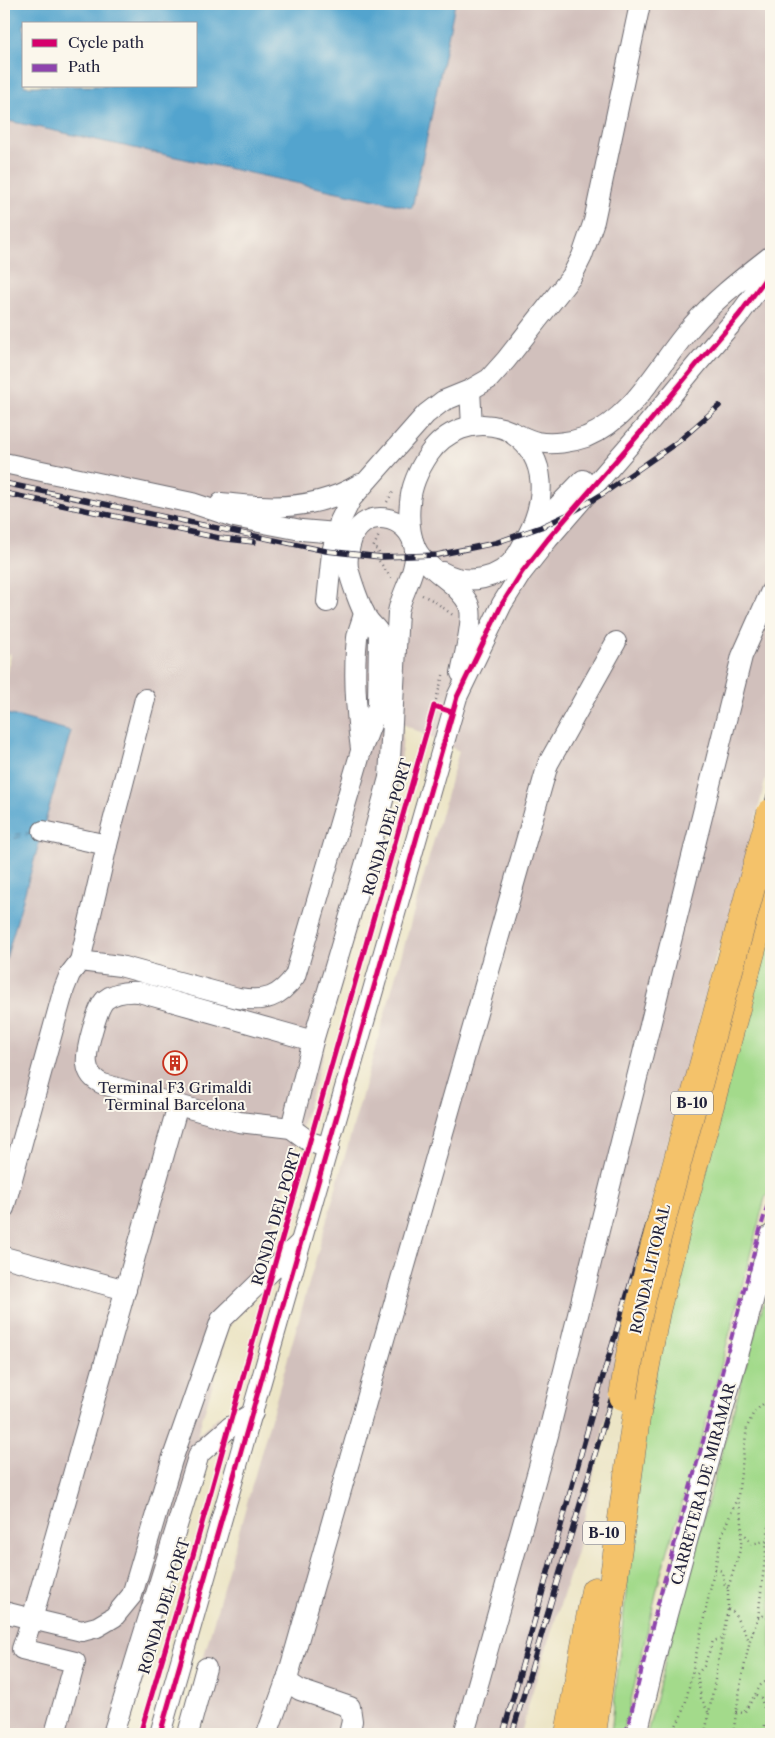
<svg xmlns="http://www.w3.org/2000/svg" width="775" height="1738" viewBox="0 0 775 1738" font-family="'Libre Caslon Text',serif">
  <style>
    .industrial { fill: #d1c0bc }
    .green { fill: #a3da8b; stroke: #627e63 }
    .water { fill: #53a4ce; stroke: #3a6384; fill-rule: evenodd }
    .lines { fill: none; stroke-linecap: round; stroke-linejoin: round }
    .ferry { stroke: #385c7d; stroke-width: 1; stroke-dasharray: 6 5; stroke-linecap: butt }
    .minor-casing { stroke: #69666c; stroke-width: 22 }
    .highway-casing { stroke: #69666c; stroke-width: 29 }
    .path { stroke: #69666c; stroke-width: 2.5; stroke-dasharray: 1 4; stroke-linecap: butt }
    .minor { stroke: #fff; stroke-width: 20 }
    .highway { stroke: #f4c26a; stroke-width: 28 }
    .rail-casing { stroke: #22223b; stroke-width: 5.5 }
    .rail { stroke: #fbf7ec; stroke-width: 4; stroke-dasharray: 11; stroke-linecap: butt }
    .highway-bridge-casing { stroke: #69666c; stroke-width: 29; stroke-linecap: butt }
    .highway-bridge { stroke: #f4c26a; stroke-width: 28 }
    .quiet { stroke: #8e44ad; stroke-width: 4; stroke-dasharray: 8 4; stroke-linecap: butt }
    .cycleway-casing { stroke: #fbf7ec; stroke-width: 8 }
    .cycleway { stroke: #d6006c; stroke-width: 5 }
    .labels { text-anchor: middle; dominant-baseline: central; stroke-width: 4; stroke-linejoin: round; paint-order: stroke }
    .shield { fill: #fbf7ec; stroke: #636270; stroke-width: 1 }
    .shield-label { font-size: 14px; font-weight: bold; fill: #22223b }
    .street-label { font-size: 15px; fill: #22223b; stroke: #fbf7ec }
    .poi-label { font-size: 15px; fill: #22223b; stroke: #fbf7ec }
  </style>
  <rect width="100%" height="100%" fill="#fbf7ec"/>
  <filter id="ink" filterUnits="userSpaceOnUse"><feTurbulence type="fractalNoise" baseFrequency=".02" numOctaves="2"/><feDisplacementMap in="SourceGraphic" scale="10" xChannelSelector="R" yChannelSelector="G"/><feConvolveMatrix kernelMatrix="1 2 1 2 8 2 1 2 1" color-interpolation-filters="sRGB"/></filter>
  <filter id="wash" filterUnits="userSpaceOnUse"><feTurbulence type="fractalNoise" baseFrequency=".0096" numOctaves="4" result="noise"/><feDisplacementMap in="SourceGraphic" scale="20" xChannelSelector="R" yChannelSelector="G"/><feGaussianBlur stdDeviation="1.12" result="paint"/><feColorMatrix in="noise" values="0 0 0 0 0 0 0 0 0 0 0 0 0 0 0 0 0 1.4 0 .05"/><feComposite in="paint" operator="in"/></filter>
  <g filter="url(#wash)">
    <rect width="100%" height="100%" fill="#ece5c6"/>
    <polygon class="industrial" points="455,4 771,4 771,755 742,880 715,960 640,1252 622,1333 602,1435 577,1552 530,1699 521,1734 200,1734 207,1711 190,1705 459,751 403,724 401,772 354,935 321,1061 251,1303 227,1328 223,1350 197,1436 220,1415 126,1734 4,1734 4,966 71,731 4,713 4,687 11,653 4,657 4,120 412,208"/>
    <g class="green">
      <polygon points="771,917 771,1191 765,1198 709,1412 660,1577 623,1734 611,1734 642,1442 664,1324"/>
      <polygon points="771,1276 771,1734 647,1734 682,1594"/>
    </g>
    <g class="water">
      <path d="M4,4h451l-43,204 -408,-88zM24,24h172v62h-172z"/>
      <polygon points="4,713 71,731 4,966"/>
    </g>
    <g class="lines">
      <g class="ferry">
        <polyline points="4,836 35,832"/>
        <polyline points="4,841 35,833"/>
      </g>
    </g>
  </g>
  <g filter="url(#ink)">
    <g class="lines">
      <g class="minor-casing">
        <g id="minor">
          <polyline points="470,390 472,426"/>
          <polyline points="4,463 192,503 234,517 301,530 337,533"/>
          <path d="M221,503c13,1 26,3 39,3 35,2 70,-4 100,-22"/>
          <polyline points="532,528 554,510 583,480"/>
          <path d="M442,572c25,14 59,8 75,-17 4,-6 7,-13 11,-20 17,-33 21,-76 -14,-100"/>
          <polyline points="327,602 332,552 337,533 340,521 351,499 426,414 443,401 470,390 489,379 506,360 572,276 582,256 594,221 640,4"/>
          <path d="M461,673c3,-16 12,-49 9,-64 -2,-10 -10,-17 -17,-24 -11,-9 -22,-17 -31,-27 -12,-13 -14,-38 -12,-55 1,-17 9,-34 19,-49 16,-23 45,-35 73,-26 12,4 23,11 35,14 15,3 35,0 49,-5 49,-20 73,-74 106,-111 23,-27 51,-48 79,-70"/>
          <path d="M361,749c-5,-37 -8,-74 -4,-111 1,-9 6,-17 7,-26"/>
          <polyline points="43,831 107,845"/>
          <polyline points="80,961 107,845 145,699"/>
          <path d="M313,1041l-174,-49c-12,-1 -24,0 -34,8 -8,8 -20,52 -18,64 1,10 7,16 16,20l136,38 52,6 19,14 19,6"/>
          <path d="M4,1208l60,-219 6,-15 10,-13 40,5 118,32c27,4 41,0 57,-22l66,-225 17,-45 1,-73c-3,-6 -9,-9 -12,-15 -7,-11 -16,-38 -19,-50 -1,-8 0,-16 2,-23 9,-41 61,-32 65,5 2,22 -13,41 -17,62l-9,166 -23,84 -53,179 -22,87"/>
          <polyline points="4,1257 126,1290"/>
          <polyline points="4,1612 32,1619 178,1105"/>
          <polyline points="288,1676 289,1683 300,1690 350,1707 352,1721 349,1734"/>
          <polyline points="55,1734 75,1662 22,1649 32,1619 82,1631 97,1627 114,1617 132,1595 172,1460 221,1320 300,1243"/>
          <polyline points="113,1734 199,1454 230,1427 253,1413"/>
          <polyline points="160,1734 457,697 502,604 522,572 548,539 646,426 697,364 739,315 771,271"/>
          <polyline points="188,1734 206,1668"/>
          <polyline points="267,1734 288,1676 548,764 616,642"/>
          <polyline points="464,1734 548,1435 742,656 771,591"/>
          <polyline points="637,1734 658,1647 771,1235"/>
        </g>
      </g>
      <g class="highway-casing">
        <g id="highway">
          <polyline points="569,1734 595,1591"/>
          <polyline points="592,1734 636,1418 656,1311 675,1235 771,878"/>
        </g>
      </g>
      <g class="path">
        <polyline points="387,502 393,492"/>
        <polyline points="379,553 378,550 373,548 379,535"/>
        <polyline points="379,561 392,579"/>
        <polyline points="422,595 434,601 454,616"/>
        <polyline points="429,724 444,672"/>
        <polyline points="741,1533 746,1536 751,1544 766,1541"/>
        <polyline points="715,1569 722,1571 725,1586 728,1588"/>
        <polyline points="728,1609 733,1612 749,1640"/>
        <polyline points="758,1618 763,1616 767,1617 771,1626"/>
        <polyline points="756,1695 761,1698 768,1721 765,1725 763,1734"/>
        <polyline points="708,1712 701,1698 697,1674 704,1666 713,1641 721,1639"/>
        <polyline points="736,1712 744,1713 761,1685 771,1678"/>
        <polyline points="768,1721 771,1728"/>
        <polyline points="672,1734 684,1710 722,1535 738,1496 747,1427 754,1412 771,1397"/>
        <polyline points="705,1734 728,1609 728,1588 741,1547 742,1521 738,1498"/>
        <polyline points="733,1734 741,1682 750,1640 758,1618 770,1516 768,1444 771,1392"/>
      </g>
      <use href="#minor" class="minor"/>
      <use href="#highway" class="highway"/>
      <g class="rail-casing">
        <g id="rail">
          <polyline points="4,483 326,551 381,557 437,555 495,543 541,527 571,513 604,493 679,441 719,406"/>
          <polyline points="4,493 219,538 254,542"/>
          <polyline points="503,1734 595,1403 672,1144 771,789"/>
          <polyline points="512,1734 723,1022 771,838"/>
        </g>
      </g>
      <use href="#rail" class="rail"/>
      <g class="highway-bridge-casing">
        <polyline id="highway-bridge" points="623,1396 634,1332 651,1260 771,813"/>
      </g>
      <use href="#highway-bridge" class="highway-bridge"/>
      <polyline class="quiet" points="626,1734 657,1607 722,1373 760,1230 767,1207 771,1202"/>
      <g class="cycleway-casing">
        <g id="cycleway">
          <polyline points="140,1734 192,1559 273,1270 434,706 452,712"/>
          <polyline points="160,1734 457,697 502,604 522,572 548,539 646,426 697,364 739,315 771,271"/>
        </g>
      </g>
      <use href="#cycleway" class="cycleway"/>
    </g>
  </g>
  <defs>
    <g id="building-ring" transform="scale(1.25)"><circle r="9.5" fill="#fbf7ec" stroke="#c8321e" stroke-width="1.5"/><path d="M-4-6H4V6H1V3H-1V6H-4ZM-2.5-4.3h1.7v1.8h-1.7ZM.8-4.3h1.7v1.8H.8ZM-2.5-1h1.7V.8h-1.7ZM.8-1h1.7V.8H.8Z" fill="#c8321e"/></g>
  </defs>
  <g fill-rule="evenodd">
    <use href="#building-ring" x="175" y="1063"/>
  </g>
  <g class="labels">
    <g class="shield">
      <rect x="671" y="1091.5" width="42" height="23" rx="4"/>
      <rect x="583" y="1521.5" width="42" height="23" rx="4"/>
    </g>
    <g class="shield-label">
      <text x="692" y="1103">B-10</text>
      <text x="604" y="1533">B-10</text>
    </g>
    <g class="street-label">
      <text transform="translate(387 827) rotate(-74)">RONDA DEL PORT</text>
      <text transform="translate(276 1217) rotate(-74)">RONDA DEL PORT</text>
      <text transform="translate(650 1269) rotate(-77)">RONDA LITORAL</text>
      <text transform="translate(703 1484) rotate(-75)">CARRETERA DE MIRAMAR</text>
      <text transform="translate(164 1606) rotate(-73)">RONDA DEL PORT</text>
    </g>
    <g class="poi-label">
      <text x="175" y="1087">Terminal F3 Grimaldi<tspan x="175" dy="17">Terminal Barcelona</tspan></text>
    </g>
  </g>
  <rect width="775" height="1738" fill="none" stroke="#fbf7ec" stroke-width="20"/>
  <rect x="22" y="22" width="175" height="65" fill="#fbf7ec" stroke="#a4a2a5"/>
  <rect x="32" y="39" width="25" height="8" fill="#d6006c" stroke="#a4a2a5"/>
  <text x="68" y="48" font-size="15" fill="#22223b">Cycle path</text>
  <rect x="32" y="64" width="25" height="8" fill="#8e44ad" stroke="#a4a2a5"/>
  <text x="68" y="72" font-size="15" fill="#22223b">Path</text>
</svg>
